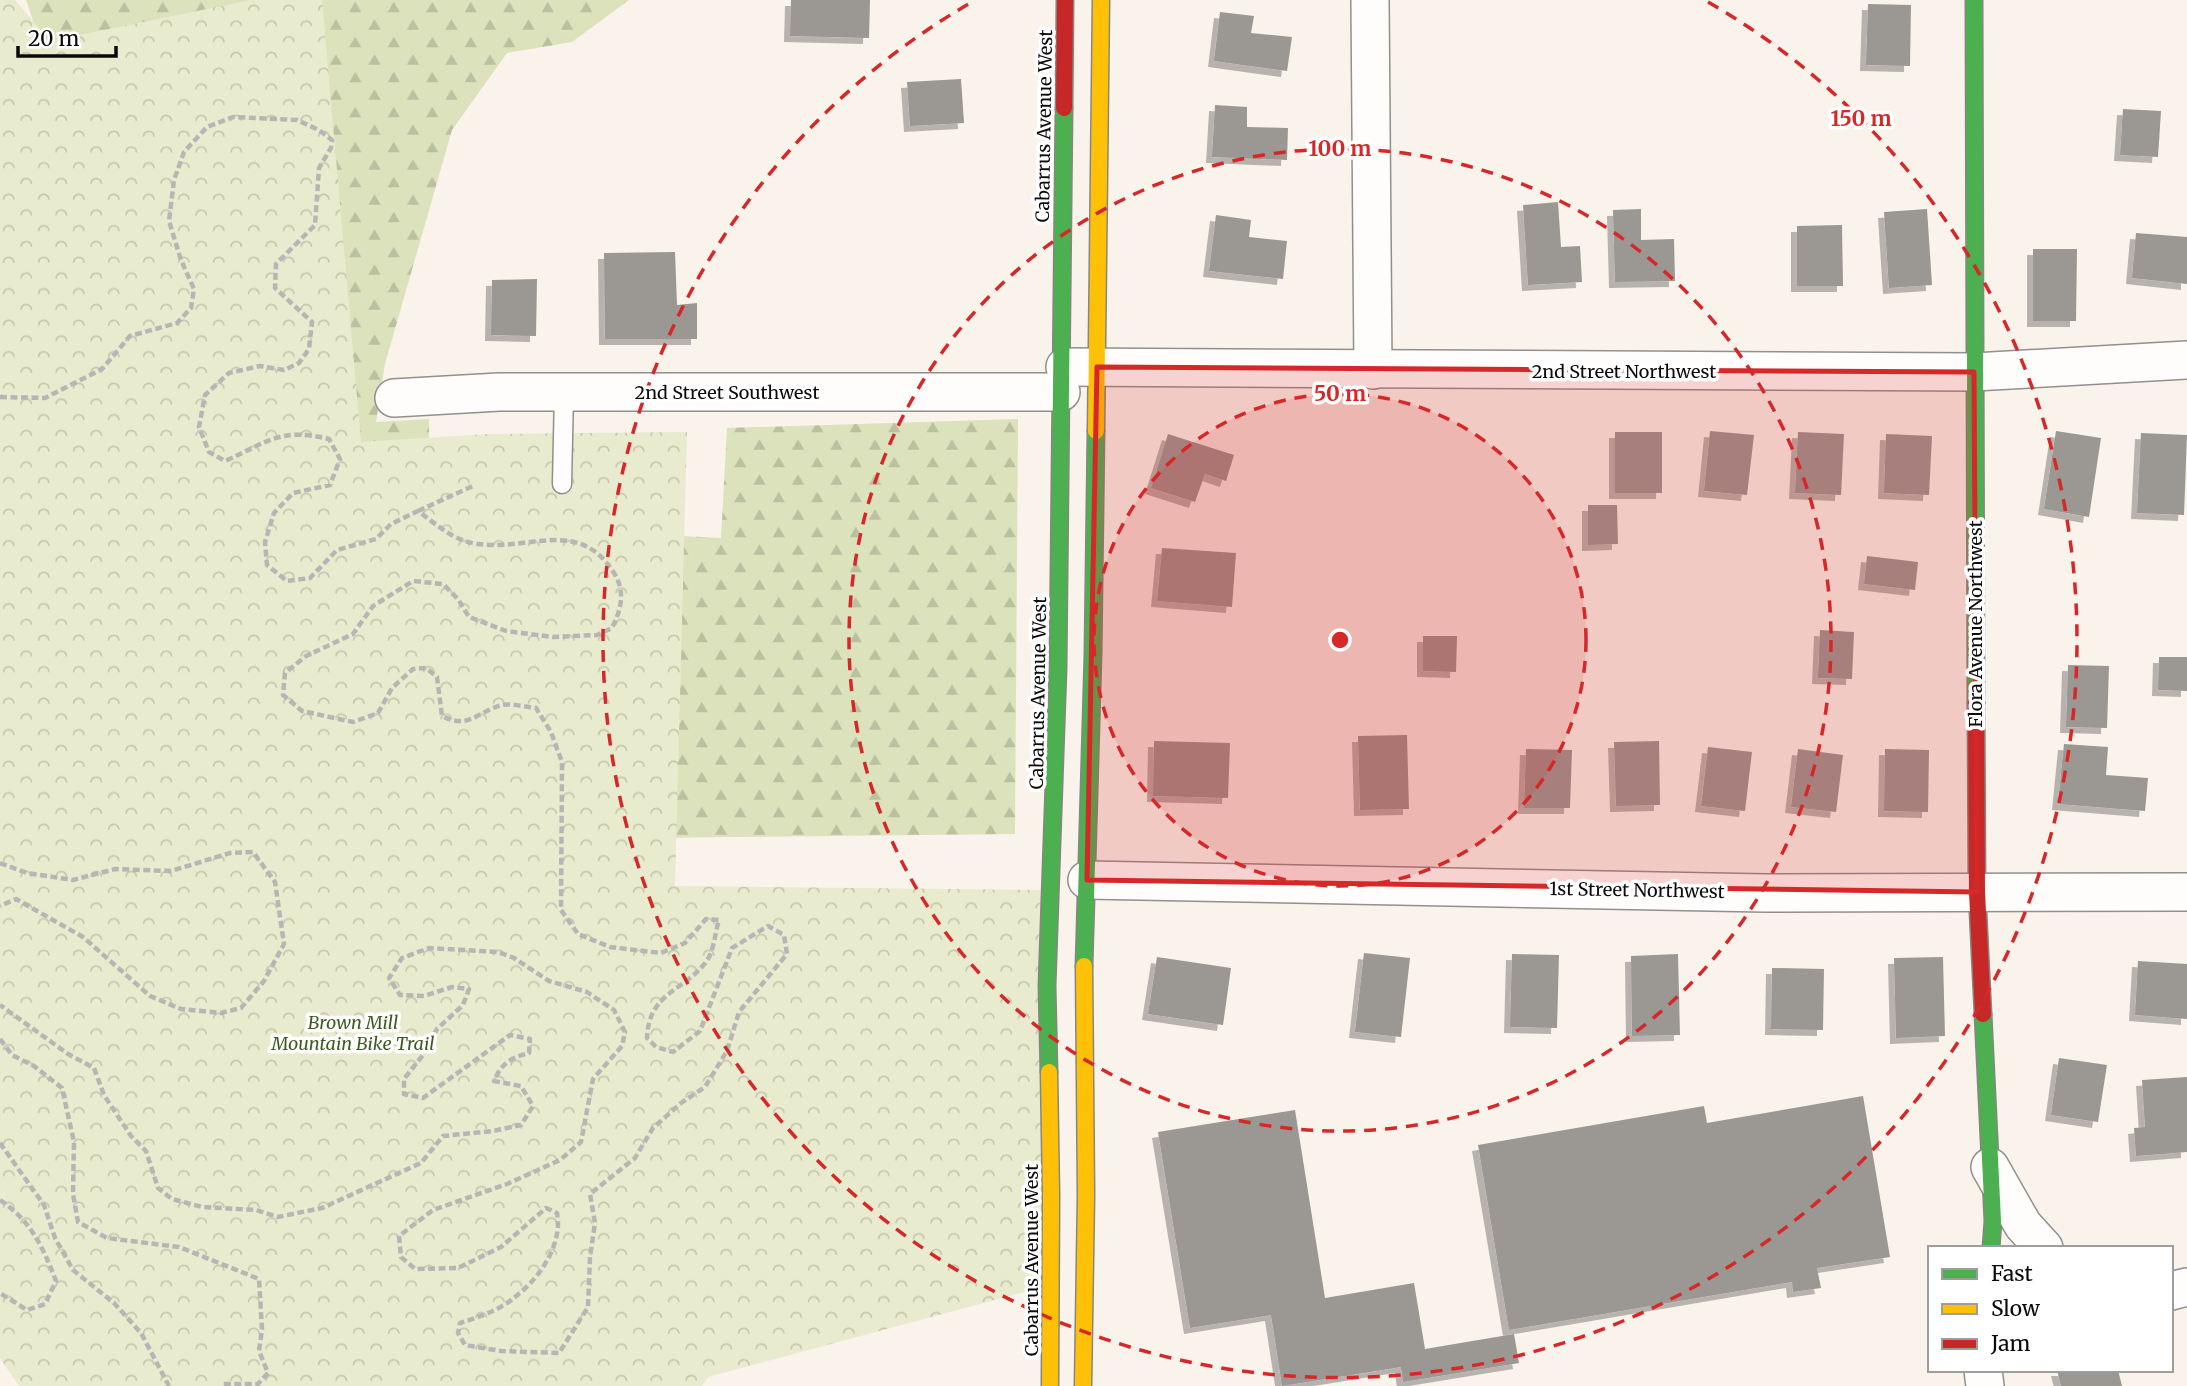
<svg xmlns="http://www.w3.org/2000/svg" width="2187" height="1386" viewBox="0 0 2187 1386" font-family="Merriweather,serif">
  <style>
    .forest { fill: url(#forest-firs) }
    .park { fill: url(#park-crowns) }
    .building { fill: #9b9793; filter: url(#shadow) }
    .lines { fill: none; stroke-linecap: round; stroke-linejoin: round }
    .lane-casing { stroke: #928f8c; stroke-width: 21 }
    .street-casing { stroke: #928f8c; stroke-width: 40 }
    .fast-casing { stroke: #888682; stroke-width: 19 }
    .slow-casing { stroke: #888682; stroke-width: 19 }
    .jam-casing { stroke: #888682; stroke-width: 19 }
    .path { stroke: #b7b6b5; stroke-width: 4.5; stroke-dasharray: 7 3.5; stroke-linecap: butt }
    .lane { stroke: #fefdfc; stroke-width: 18 }
    .street { stroke: #fefdfc; stroke-width: 37 }
    .fast { stroke: #4caf50; stroke-width: 16 }
    .slow { stroke: #ffc107; stroke-width: 16 }
    .jam { stroke: #c62828; stroke-width: 16 }
    .marked { fill: #d62828; fill-opacity: 0.2; stroke: #d62828; stroke-width: 5; stroke-linejoin: round }
    .ring { fill: none; stroke: #d62828; stroke-width: 3.5; stroke-dasharray: 12 9 }
    .labels { text-anchor: middle; dominant-baseline: central; stroke-width: 7; stroke-linejoin: round; paint-order: stroke }
    .street-label { font-size: 18px; fill: #0a0a0a; stroke: #fff }
    .park-label { font-size: 18px; font-style: italic; fill: #3c5c1f; stroke: #fff }
    .centre { fill: #d62828; stroke: #fff; stroke-width: 3.5 }
    .ring-label { font-size: 21px; text-anchor: middle; font-weight: bold; fill: #d62828; stroke: #fff; stroke-width: 7; stroke-linejoin: round; paint-order: stroke }
  </style>
  <defs>
    <pattern id="forest-firs" width="22" height="20" patternUnits="userSpaceOnUse" patternTransform="scale(1.75)"><rect width="22" height="20" fill="#dbe2bc"/><path d="M5 1l3.5 6h-7zM16 11l3.5 6h-7z" fill="#bbc1a0"/></pattern>
    <pattern id="park-crowns" width="20" height="18" patternUnits="userSpaceOnUse" patternTransform="scale(1.75)"><rect width="20" height="18" fill="#e8ebcd"/><path d="M2 6a3 3 0 1 1 6 0M12 15a3 3 0 1 1 6 0" fill="none" stroke="#c6c8af"/></pattern>
    <filter id="shadow"><feDropShadow dx="-6" dy="6" stdDeviation="0" flood-color="#0004"/></filter>
  </defs>
  <rect width="100%" height="100%" fill="#f9f3ec"/>
  <polygon class="forest" points="26,0 629,0 572,42 507,53 452,130 385,364 376,422 429,419 429,523 721,538 727,428 1018,419 1015,834 448,840 88,182"/>
  <polygon class="park" points="0,0 15,0 50,41 251,0 322,0 361,442 487,434 687,432 675,886 1051,890 1051,1285 708,1377 702,1386 19,1386 0,1358"/>
  <g class="building">
    <polygon points="791,0 870,0 869,38 790,36"/>
    <polygon points="1868,4 1911,5 1910,66 1866,65"/>
    <polygon points="1220,12 1254,16 1251,33 1292,37 1287,71 1214,61"/>
    <polygon points="961,79 964,123 910,126 907,82"/>
    <polygon points="1215,105 1247,107 1247,127 1288,128 1287,160 1212,157"/>
    <polygon points="2123,109 2161,111 2158,157 2120,155"/>
    <polygon points="1558,202 1561,247 1580,246 1582,282 1528,285 1523,205"/>
    <polygon points="1641,209 1641,240 1674,239 1675,281 1615,282 1613,210"/>
    <polygon points="1927,209 1932,285 1889,288 1884,212"/>
    <polygon points="1216,215 1251,220 1249,237 1287,241 1283,279 1209,271"/>
    <polygon points="1842,225 1843,286 1797,286 1797,226"/>
    <polygon points="2136,233 2187,237 2187,284 2132,278"/>
    <polygon points="2033,249 2077,249 2076,321 2033,321"/>
    <polygon points="675,252 677,305 697,303 697,339 605,339 604,253"/>
    <polygon points="537,279 536,336 491,335 492,280"/>
    <polygon points="1710,431 1754,435 1747,495 1704,491"/>
    <polygon points="2056,431 2101,438 2089,517 2044,509"/>
    <rect x="1615" y="432" width="47" height="61"/>
    <polygon points="1798,432 1844,434 1841,495 1795,493"/>
    <polygon points="2141,433 2187,435 2184,515 2137,513"/>
    <polygon points="1168,434 1234,455 1226,481 1205,474 1195,502 1151,488"/>
    <polygon points="1886,434 1932,436 1929,495 1884,493"/>
    <polygon points="1588,505 1617,505 1618,544 1588,545"/>
    <polygon points="1162,548 1236,553 1232,607 1157,601"/>
    <polygon points="1867,556 1918,562 1915,590 1864,584"/>
    <polygon points="1820,630 1854,632 1852,679 1818,678"/>
    <polygon points="1423,636 1457,636 1456,672 1423,671"/>
    <polygon points="2159,657 2187,657 2187,691 2158,690"/>
    <polygon points="2068,665 2109,666 2107,728 2066,727"/>
    <polygon points="1407,735 1409,809 1360,810 1358,736"/>
    <polygon points="1154,741 1230,743 1228,798 1153,796"/>
    <polygon points="1659,741 1660,805 1616,806 1614,742"/>
    <polygon points="2064,744 2108,747 2106,775 2148,778 2145,811 2058,804"/>
    <polygon points="1708,747 1752,752 1745,811 1701,806"/>
    <polygon points="1526,749 1572,750 1570,808 1524,808"/>
    <polygon points="1798,749 1843,755 1836,812 1791,807"/>
    <polygon points="1885,749 1929,750 1928,812 1884,811"/>
    <polygon points="1364,953 1410,958 1401,1037 1355,1032"/>
    <polygon points="1512,954 1559,955 1557,1028 1510,1027"/>
    <polygon points="1678,954 1680,1035 1632,1036 1631,956"/>
    <polygon points="1157,957 1231,968 1223,1025 1148,1014"/>
    <polygon points="1943,957 1945,1036 1896,1038 1894,958"/>
    <polygon points="2138,961 2187,964 2187,1019 2135,1015"/>
    <polygon points="1772,968 1824,969 1823,1030 1771,1029"/>
    <polygon points="2059,1058 2107,1065 2098,1122 2051,1115"/>
    <polygon points="2187,1077 2187,1152 2136,1156 2134,1128 2145,1127 2142,1080"/>
    <polygon points="1863,1096 1890,1257 1817,1268 1821,1288 1793,1292 1792,1282 1509,1330 1478,1145 1704,1106 1707,1123"/>
    <polygon points="1295,1110 1325,1298 1414,1283 1425,1349 1514,1334 1519,1363 1403,1382 1401,1367 1282,1386 1271,1315 1190,1328 1158,1132"/>
    <polygon points="2057,1370 2118,1370 2122,1386 2061,1386"/>
  </g>
  <g class="lines">
    <g class="lane-casing">
      <polyline id="lane" points="562,484 564,392"/>
    </g>
    <g class="street-casing">
      <g id="street">
        <polyline points="1370,0 1373,370"/>
        <polyline points="1065,367 1974,372 2187,360"/>
        <polyline points="394,398 499,392 1061,392"/>
        <polyline points="1087,880 1765,893 2187,892"/>
        <polyline points="1990,1167 2023,1225 2044,1248"/>
        <polyline points="2171,1291 2187,1287"/>
        <polyline points="1983,1370 1985,1386"/>
      </g>
    </g>
    <g class="fast-casing">
      <g id="fast">
        <polyline points="1974,0 1976,703"/>
        <polyline points="1084,966 1093,654 1096,431"/>
        <polyline points="1983,1014 1993,1221 1991,1248"/>
        <polyline points="1049,1072 1047,986 1058,668 1064,108"/>
      </g>
    </g>
    <g class="slow-casing">
      <g id="slow">
        <polyline points="1096,431 1101,0"/>
        <polyline points="1049,1072 1051,1195 1050,1386"/>
        <polyline points="1083,1386 1086,1195 1084,966"/>
      </g>
    </g>
    <g class="jam-casing">
      <g id="jam">
        <polyline points="1064,108 1065,0"/>
        <polyline points="1976,703 1977,892 1983,1014"/>
      </g>
    </g>
    <g class="path">
      <path d="M0,397l45,1 57,-29 28,-33 47,-13 14,-15 3,-19 -13,-29 -12,-39 5,-41 10,-28 23,-25 26,-10 64,3 22,10 13,10 -1,8 -12,20 -4,57 -39,39 -1,24 37,34 -3,27 -10,14 -15,7 -24,-4 -31,7 -24,22 -6,32 10,25 16,9c43,-19 55,-34 104,-22l11,20 -10,26 -37,8 -19,20 -9,29 2,23 20,16 23,-3 27,-28 39,-11 15,-15 27,-13c19,14 36,30 60,33 52,7 101,-27 136,29 12,19 7,37 -2,55l-15,7 -44,2 -47,-6 -37,-14 -11,-18 -15,-15 -30,-3 -40,25 -20,28 -47,22 -21,17 -2,22 19,16 51,11 25,-9 14,-25 21,-19 13,-1 11,9 5,39c27,14 36,-5 60,-11 9,-2 24,2 34,3l15,24 11,30 -1,148 17,24 32,13 51,6 24,-10 21,-24 13,1c-4,12 -5,32 -13,42 -23,30 -57,30 -59,76l9,9 17,5 27,-21 32,-83 36,-22 16,9 3,19 -48,58 -12,39 -22,36 -24,16 -28,25 -18,30 -45,36 5,29 -5,34 -2,50 -29,46 -58,-2 -36,-6 -7,-12 2,-10c19,-6 40,-13 55,-26 25,-19 48,-53 42,-84l-11,-5 -45,39 -43,21 -43,1 -14,-12 -2,-21 34,-26 74,-26 53,-24 21,-18 12,-63 29,-33 3,-14 -11,-22 -27,-18 -38,-11 -35,-23 -16,-6 -69,-4 -27,10 -13,20 11,17 24,1 28,-9 17,2 -6,16 -26,24 -14,26 -19,24v15l19,4 87,-63 20,4 -1,14c-19,5 -27,10 -35,28l27,5 12,20 -12,19 -28,6 -50,5 -22,27 -99,45 -44,9 -22,-7 -54,-3 -30,-8 -14,-11 -12,-37 -15,-15 -27,-41 -10,-27 -26,-14 -68,-49"/>
      <polyline points="418,511 473,486"/>
      <polyline points="0,863 27,873 73,880 115,869 171,871 230,853 253,852 275,882 284,944 264,981 241,1008 221,1013 181,1009 150,996 83,937 16,899 0,906"/>
      <polyline points="0,1039 12,1055 34,1066 62,1088 74,1142 73,1194 78,1222 107,1238 179,1247 259,1279 262,1329 259,1351 268,1373 258,1384 223,1384 222,1386"/>
      <polyline points="0,1143 44,1205 55,1238 73,1270 114,1303 141,1333 169,1386"/>
      <path d="M0,1200c31,21 43,47 56,81l-11,23 -18,6 -27,-17"/>
    </g>
    <use href="#lane" class="lane"/>
    <use href="#street" class="street"/>
    <use href="#fast" class="fast"/>
    <use href="#slow" class="slow"/>
    <use href="#jam" class="jam"/>
  </g>
  <path class="marked" d="M1097,367l877,5 3,520 -890,-12z"/>
  <circle cx="1340" cy="640" r="246" fill="#d62828" fill-opacity=".12"/>
  <g class="ring">
    <circle cx="1340" cy="640" r="246"/>
    <circle cx="1340" cy="640" r="491"/>
    <path d="M1708 2A737 737 0 1 1 972 2"/>
  </g>
  <g class="labels">
    <g class="street-label">
      <text transform="translate(1044 126) rotate(-89)">Cabarrus Avenue West</text>
      <text x="1624" y="371">2nd Street Northwest</text>
      <text x="727" y="392">2nd Street Southwest</text>
      <text transform="translate(1975 624) rotate(-90)">Flora Avenue Northwest</text>
      <text transform="translate(1038 693) rotate(-89)">Cabarrus Avenue West</text>
      <text transform="translate(1637 890) rotate(1)">1st Street Northwest</text>
      <text transform="translate(1031 1260) rotate(-90)">Cabarrus Avenue West</text>
    </g>
    <g class="park-label">
      <text x="353" y="1022">Brown Mill<tspan x="353" dy="21">Mountain Bike Trail</tspan></text>
    </g>
  </g>
  <circle cx="1340" cy="640" r="10" class="centre"/>
  <g class="ring-label">
    <text x="1861" y="126">150 m</text>
    <text x="1340" y="156">100 m</text>
    <text x="1340" y="401">50 m</text>
  </g>
  <rect x="1928" y="1246" width="245" height="126" fill="#ffffff" stroke="#9d9d9d" stroke-width="2"/>
  <rect x="1942" y="1269" width="35" height="10" fill="#4caf50" stroke="#9d9d9d" stroke-width="2"/>
  <text x="1991" y="1281" font-size="21" fill="#0a0a0a">Fast</text>
  <rect x="1942" y="1304" width="35" height="10" fill="#ffc107" stroke="#9d9d9d" stroke-width="2"/>
  <text x="1991" y="1316" font-size="21" fill="#0a0a0a">Slow</text>
  <rect x="1942" y="1339" width="35" height="10" fill="#c62828" stroke="#9d9d9d" stroke-width="2"/>
  <text x="1991" y="1351" font-size="21" fill="#0a0a0a">Jam</text>
  <path d="M18 46v10h98v-10" fill="none" stroke="#0a0a0a" stroke-width="3.5"/>
  <text x="28" y="46" font-size="21" fill="#0a0a0a" stroke="#ffffff" stroke-width="5" paint-order="stroke">20 m</text>
</svg>
